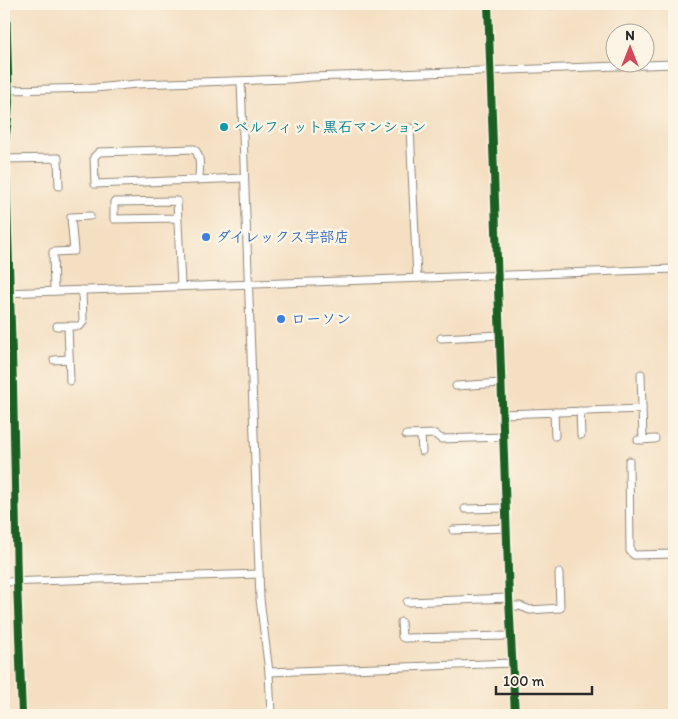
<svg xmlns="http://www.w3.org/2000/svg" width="678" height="719" viewBox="0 0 678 719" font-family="Itim,'Klee One',sans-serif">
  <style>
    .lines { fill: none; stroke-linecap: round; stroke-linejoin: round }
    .minor-casing { stroke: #908576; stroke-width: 9 }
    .minor { stroke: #fff; stroke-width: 7 }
    .cycleway-casing { stroke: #fcf5e5; stroke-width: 11 }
    .cycleway { stroke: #1b5e20; stroke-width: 8 }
    .culture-dot { fill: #0f9aa8; stroke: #fcf5e5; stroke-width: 2 }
    .shop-dot { fill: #3f7fe0; stroke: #fcf5e5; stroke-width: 2 }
    .labels { text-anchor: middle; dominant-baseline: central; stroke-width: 5; stroke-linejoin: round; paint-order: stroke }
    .culture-label { font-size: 15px; font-weight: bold; fill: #0d838f; stroke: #fcf5e5; text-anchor: start }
    .shop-label { font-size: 15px; font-weight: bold; fill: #366cbe; stroke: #fcf5e5; text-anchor: start }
  </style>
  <rect width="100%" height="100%" fill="#fcf5e5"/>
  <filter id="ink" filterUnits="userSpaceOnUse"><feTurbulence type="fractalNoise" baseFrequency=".02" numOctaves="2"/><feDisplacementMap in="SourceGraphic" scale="10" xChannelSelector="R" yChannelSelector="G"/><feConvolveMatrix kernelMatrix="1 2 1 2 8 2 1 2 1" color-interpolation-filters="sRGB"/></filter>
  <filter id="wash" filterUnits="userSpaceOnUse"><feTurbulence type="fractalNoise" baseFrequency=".0096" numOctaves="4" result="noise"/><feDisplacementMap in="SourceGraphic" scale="20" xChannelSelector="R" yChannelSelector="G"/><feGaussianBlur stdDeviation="1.12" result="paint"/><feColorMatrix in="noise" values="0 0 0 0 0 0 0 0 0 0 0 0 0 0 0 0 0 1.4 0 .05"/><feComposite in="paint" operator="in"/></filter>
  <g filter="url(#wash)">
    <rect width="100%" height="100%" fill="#f4dfc2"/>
  </g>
  <g filter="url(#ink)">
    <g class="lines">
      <g class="minor-casing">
        <g id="minor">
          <polyline points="6,4 9,102 8,118 5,143 13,385 17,582 22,715"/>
          <polyline points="488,4 509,598 515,715"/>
          <polyline points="544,5 572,4"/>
          <polyline points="241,81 260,599 269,672 271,715"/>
          <polyline points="9,90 95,88 137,84 289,79 312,77 674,64"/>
          <polyline points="410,128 417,278"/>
          <polyline points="5,159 58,158 59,186"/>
          <path d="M199,180c0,-10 3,-24 -5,-31l-95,3 -5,5 1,27 149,-6"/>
          <polyline points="178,218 114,219 114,202 177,201 181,286"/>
          <polyline points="54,291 53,252 74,251 71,217 90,216"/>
          <polyline points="4,293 674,269"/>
          <polyline points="57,326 80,326 83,322 82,290"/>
          <polyline points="68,326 70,381"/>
          <polyline points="441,338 500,335"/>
          <polyline points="54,360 69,359"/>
          <polyline points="641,374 643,440"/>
          <polyline points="456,386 502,383"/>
          <polyline points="580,411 581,435"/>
          <polyline points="554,412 555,436"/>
          <polyline points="503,414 642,409"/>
          <polyline points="406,435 435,434 441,439 504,437"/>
          <polyline points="421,435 422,451"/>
          <polyline points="638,440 655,439"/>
          <polyline points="629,461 630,551 634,555 674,554"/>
          <polyline points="465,509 506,508"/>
          <polyline points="453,530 507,528"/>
          <polyline points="4,582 259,574"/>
          <polyline points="407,602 509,598"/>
          <polyline points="510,606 520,606 530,610 560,608 559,573"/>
          <polyline points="401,622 402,637 404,638 511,636"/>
          <polyline points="269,672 512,663"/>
        </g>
      </g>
      <use href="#minor" class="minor"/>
      <g class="cycleway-casing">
        <g id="cycleway">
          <polyline points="6,4 9,102 8,118 5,143 13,385 17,582 22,715"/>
          <polyline points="488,4 509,598 515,715"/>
        </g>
      </g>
      <use href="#cycleway" class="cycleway"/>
    </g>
  </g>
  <circle class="culture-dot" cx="224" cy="127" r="5"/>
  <g class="shop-dot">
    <circle cx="206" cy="237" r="5"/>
    <circle cx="281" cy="319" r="5"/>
  </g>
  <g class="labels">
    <g class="culture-label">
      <text x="234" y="127">ベルフィット黒石マンション</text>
    </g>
    <g class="shop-label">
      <text x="216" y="237">ダイレックス宇部店</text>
      <text x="291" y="319">ローソン</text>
    </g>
  </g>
  <rect width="678" height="719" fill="none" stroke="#fcf5e5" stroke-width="20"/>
  <g transform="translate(630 48)"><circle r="24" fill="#fcf5e5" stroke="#a8a49b"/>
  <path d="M0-4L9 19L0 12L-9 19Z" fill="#d1495b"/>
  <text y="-8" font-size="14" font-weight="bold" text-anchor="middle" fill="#2b2b2b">N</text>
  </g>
  <path d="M496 686v8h96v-8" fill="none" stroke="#2b2b2b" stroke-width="2.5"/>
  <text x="503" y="686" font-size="15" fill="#2b2b2b" stroke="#fcf5e5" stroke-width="4" paint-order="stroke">100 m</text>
</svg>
